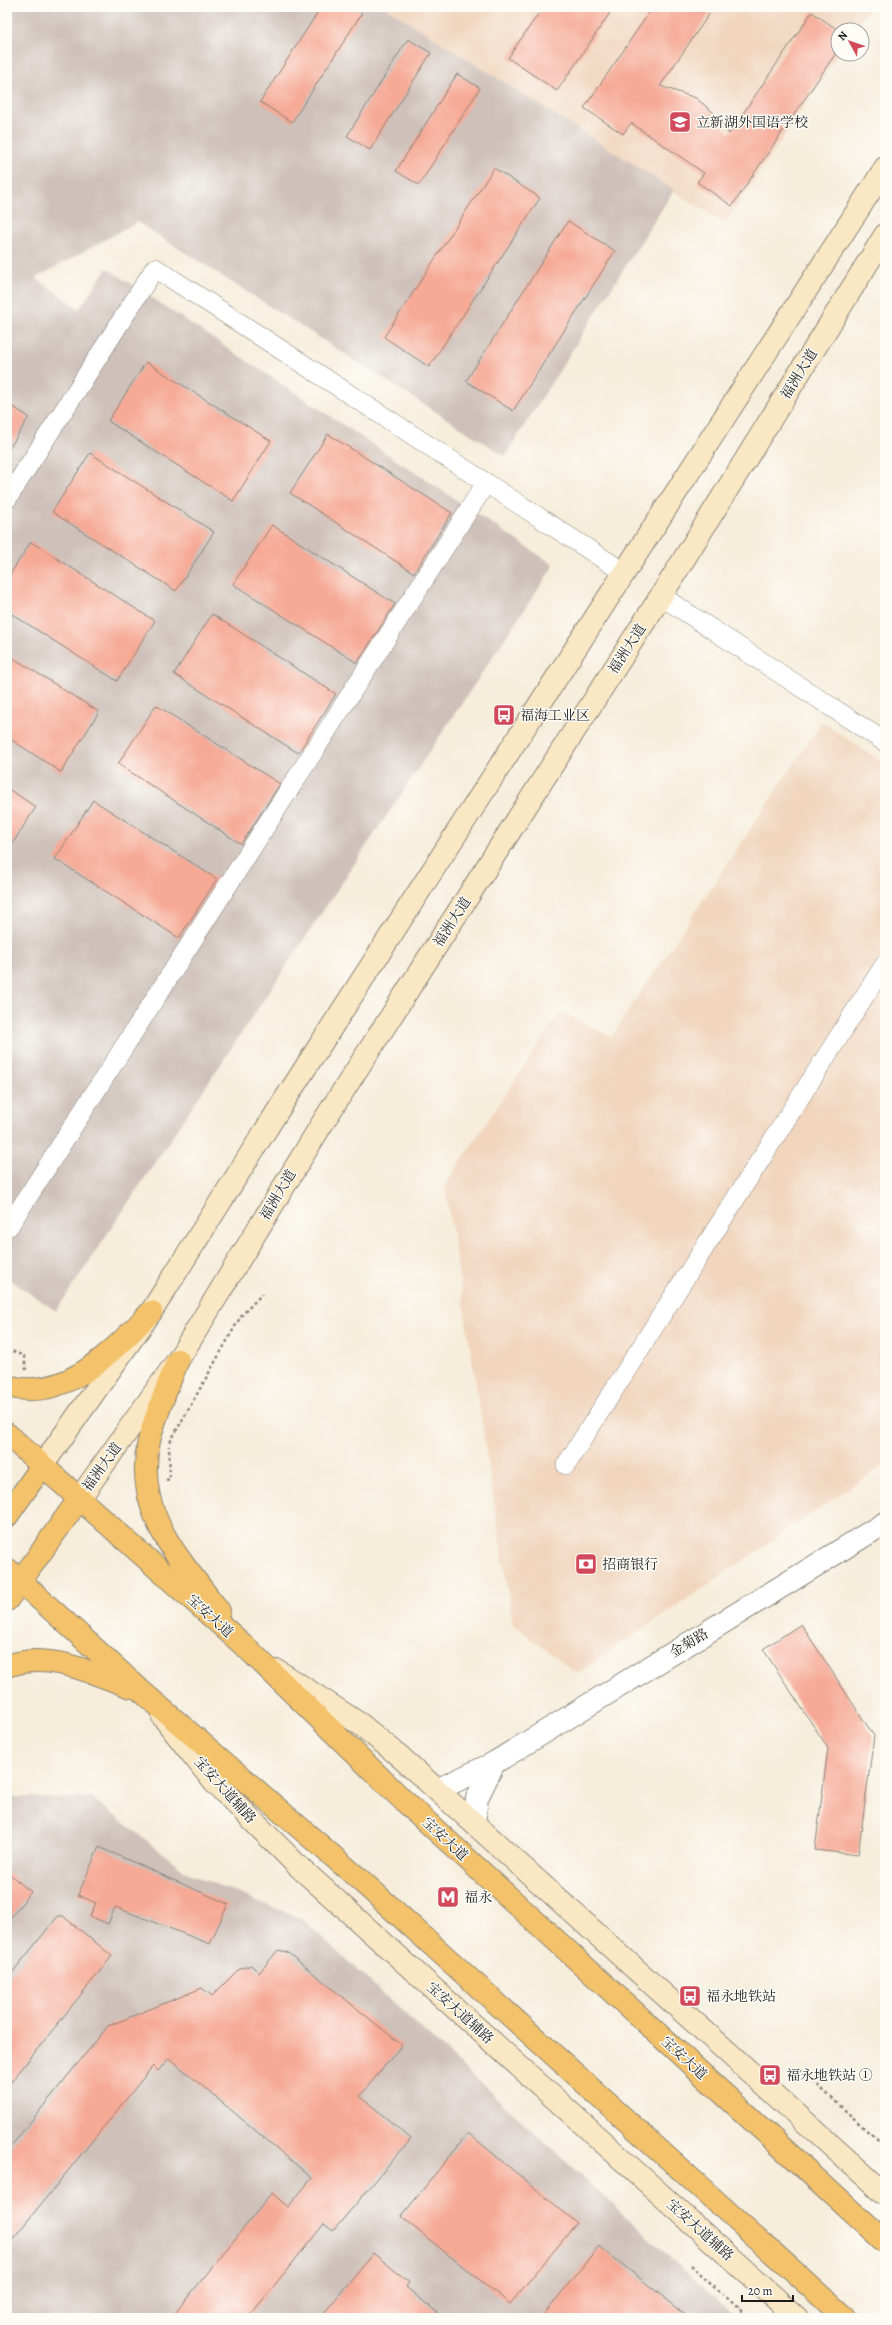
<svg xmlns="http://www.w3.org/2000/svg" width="892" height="2325" viewBox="0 0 892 2325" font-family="Alegreya,'Noto Serif SC',serif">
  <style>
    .built { fill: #f1d5bd }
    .industrial { fill: #cec1ba }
    .building { fill: #f6a995 }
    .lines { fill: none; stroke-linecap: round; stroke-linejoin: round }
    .minor-casing { stroke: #89847b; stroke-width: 20 }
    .tertiary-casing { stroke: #89847b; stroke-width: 24 }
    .secondary-casing { stroke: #89847b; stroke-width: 24 }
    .primary-casing { stroke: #89847b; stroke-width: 24 }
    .path { stroke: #89847b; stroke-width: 2.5; stroke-dasharray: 3 3; stroke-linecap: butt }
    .minor { stroke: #fff; stroke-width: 19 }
    .tertiary { stroke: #fff; stroke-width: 22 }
    .secondary { stroke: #fae7c3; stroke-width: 22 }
    .primary { stroke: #f3c26a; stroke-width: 22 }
    .labels { text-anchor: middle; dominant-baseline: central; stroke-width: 3; stroke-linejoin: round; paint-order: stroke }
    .poi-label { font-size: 14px; fill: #1c1c1c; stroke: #fdfcf7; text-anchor: start }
    .street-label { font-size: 14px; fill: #1c1c1c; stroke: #fdfcf7 }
  </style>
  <rect width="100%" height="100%" fill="#fdfcf7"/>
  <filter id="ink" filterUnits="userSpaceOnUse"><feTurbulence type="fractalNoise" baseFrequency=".025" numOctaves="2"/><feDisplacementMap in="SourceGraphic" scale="8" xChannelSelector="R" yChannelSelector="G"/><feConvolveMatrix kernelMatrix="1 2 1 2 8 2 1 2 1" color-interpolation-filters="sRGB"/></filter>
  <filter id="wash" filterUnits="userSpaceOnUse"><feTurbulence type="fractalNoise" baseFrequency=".012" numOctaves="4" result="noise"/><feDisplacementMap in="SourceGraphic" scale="16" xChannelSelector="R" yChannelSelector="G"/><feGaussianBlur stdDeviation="0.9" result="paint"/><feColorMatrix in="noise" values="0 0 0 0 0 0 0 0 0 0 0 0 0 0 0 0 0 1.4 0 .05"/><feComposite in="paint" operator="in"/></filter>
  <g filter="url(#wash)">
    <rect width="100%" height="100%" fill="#f6edda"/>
    <g class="built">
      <polygon points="385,7 870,7 855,30 838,30 839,54 725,224"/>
      <polygon points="822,722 885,764 885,1464 577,1674 513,1624 445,1185 561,1011 611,1037"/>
    </g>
    <g class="industrial">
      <polygon points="7,7 385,7 674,190 505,456 137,222 36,278 79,309 107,268 554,565 56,1311 7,1278"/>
      <polygon points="7,1797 92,1798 188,1873 302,1919 736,2318 7,2318"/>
    </g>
    <g id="blocks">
      <g class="building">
        <polygon points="321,7 353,7 362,13 292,122 260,102"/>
        <polygon points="543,7 614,7 557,91 508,58"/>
        <polygon points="653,7 714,7 660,86 696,98 715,114 729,134 812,12 838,30 838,50 732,206 697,182 704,173 631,123 623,134 584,108"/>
        <polygon points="408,39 431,53 370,150 347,136"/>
        <polygon points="457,74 480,88 419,185 396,171"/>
        <polygon points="494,168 540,198 429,367 384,337"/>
        <polygon points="568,221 615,251 513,411 466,381"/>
        <polygon points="146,362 271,441 233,501 108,421"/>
        <polygon points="7,403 29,417 7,452"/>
        <polygon points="328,434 452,513 414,573 290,493"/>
        <polygon points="90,453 214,532 176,591 52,512"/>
        <polygon points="272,525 395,604 357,663 233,584"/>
        <polygon points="31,542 155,621 117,681 7,611 7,579"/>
        <polygon points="212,614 336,694 298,753 174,674"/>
        <polygon points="7,654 99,712 61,772 7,737"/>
        <polygon points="156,705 280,784 241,844 118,764"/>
        <polygon points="7,788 36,807 7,852"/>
        <polygon points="93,800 217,879 179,938 55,859"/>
        <polygon points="801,1624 874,1736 858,1855 815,1850 828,1748 763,1649"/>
        <polygon points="99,1847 228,1904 210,1944 115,1907 108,1924 90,1916 96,1903 78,1895"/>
        <polygon points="7,1872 31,1892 7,1922"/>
        <polygon points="58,1916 63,1916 112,1956 7,2087 7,1979"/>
        <polygon points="278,1950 287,1952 402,2045 360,2096 411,2139 333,2231 324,2224 248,2318 171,2318 272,2193 288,2207 312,2178 169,2058 158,2071 153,2066 7,2246 7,2151 108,2026 202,1988 212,1996 238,1970 251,1965 259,1973"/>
        <polygon points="468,2133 577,2223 510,2304 401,2217"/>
        <polygon points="599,2246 690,2318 541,2318"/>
        <polygon points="373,2253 409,2282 406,2287 444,2318 320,2318"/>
      </g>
    </g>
  </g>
  <g filter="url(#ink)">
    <use href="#blocks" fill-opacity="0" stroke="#89847b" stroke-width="1"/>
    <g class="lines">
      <g class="minor-casing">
        <g id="minor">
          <polyline points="7,499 155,268 625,573"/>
          <polyline points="661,596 885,742"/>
          <polyline points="9,1226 486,483"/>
          <polyline points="566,1465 885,964"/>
        </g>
      </g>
      <g class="tertiary-casing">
        <g id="tertiary">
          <polyline points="437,1790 494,1763 885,1523"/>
          <polyline points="474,1823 477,1798 494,1763"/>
        </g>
      </g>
      <g class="secondary-casing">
        <g id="secondary">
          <polyline points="42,1466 151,1312 284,1101 885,168"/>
          <polyline points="79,1499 178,1360 325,1119 661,596 885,235"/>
          <polyline points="278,1671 360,1724 397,1754 885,2194"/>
          <polyline points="163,1717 214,1782 296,1864 797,2318"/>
        </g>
      </g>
      <g class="primary-casing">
        <g id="primary">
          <path d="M178,1360c-10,26 -22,53 -29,81 -16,71 30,117 70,170"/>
          <path d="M7,1386c60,17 106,-36 144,-74"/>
          <polyline points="7,1434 249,1650 403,1800 885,2242"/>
          <polyline points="7,1516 42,1466"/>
          <polyline points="7,1569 140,1690 358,1878 845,2318"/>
          <polyline points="7,1600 79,1499"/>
          <path d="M7,1666c42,-15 85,7 124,21"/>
        </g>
      </g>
      <g class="path">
        <polyline points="7,1349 24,1356 26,1370"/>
        <polyline points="170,1442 241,1316 262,1294"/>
        <polyline points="166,1480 170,1479 169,1446"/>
        <polyline points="792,2078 800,2069 885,2147"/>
        <polyline points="691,2265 749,2318"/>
      </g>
      <use href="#minor" class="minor"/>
      <use href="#tertiary" class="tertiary"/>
      <use href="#secondary" class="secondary"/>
      <use href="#primary" class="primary"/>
    </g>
  </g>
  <defs>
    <g id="school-square" transform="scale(1.15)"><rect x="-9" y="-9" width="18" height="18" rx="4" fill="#d1495b" stroke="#fdfcf7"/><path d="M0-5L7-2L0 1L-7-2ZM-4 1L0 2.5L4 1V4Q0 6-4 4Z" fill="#fff"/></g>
    <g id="bus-square" transform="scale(1.15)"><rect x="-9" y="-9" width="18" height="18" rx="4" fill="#d1495b" stroke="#fdfcf7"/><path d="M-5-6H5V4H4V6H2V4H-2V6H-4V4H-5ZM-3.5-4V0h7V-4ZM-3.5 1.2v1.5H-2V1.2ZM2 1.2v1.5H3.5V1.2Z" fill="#fff"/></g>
    <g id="bank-square" transform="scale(1.15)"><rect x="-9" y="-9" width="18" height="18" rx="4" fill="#d1495b" stroke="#fdfcf7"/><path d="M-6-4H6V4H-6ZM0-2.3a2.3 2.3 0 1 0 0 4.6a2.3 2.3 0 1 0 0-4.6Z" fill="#fff"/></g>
    <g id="metro-square" transform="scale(1.15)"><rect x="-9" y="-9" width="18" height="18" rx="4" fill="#d1495b" stroke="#fdfcf7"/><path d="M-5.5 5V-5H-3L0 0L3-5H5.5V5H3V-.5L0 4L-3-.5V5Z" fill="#fff"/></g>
  </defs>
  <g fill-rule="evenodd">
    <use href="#school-square" x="680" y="122"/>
    <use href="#bus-square" x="504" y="715"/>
    <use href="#bank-square" x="586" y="1564"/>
    <use href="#metro-square" x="448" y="1897"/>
    <use href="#bus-square" x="690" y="1996"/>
    <use href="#bus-square" x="770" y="2075"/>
  </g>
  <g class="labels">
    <g class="poi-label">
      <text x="696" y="122">立新湖外国语学校</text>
      <text x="520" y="715">福海工业区</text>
      <text x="602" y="1564">招商银行</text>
      <text x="464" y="1897">福永</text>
      <text x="706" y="1996">福永地铁站</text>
      <text x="786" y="2075">福永地铁站 ①</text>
    </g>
    <g class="street-label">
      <text transform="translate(799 374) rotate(-58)">福洲大道</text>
      <text transform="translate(627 649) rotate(-57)">福洲大道</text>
      <text transform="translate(452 922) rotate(-57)">福洲大道</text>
      <text transform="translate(278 1195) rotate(-59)">福洲大道</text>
      <text transform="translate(102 1467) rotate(-54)">福洲大道</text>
      <text transform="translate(210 1616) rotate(42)">宝安大道</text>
      <text transform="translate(689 1643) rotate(-31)">金菊路</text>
      <text transform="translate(225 1790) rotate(48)">宝安大道辅路</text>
      <text transform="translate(445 1839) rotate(43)">宝安大道</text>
      <text transform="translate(460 2013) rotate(42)">宝安大道辅路</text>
      <text transform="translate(684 2058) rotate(43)">宝安大道</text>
      <text transform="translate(700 2230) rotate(42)">宝安大道辅路</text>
    </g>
  </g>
  <rect width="892" height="2325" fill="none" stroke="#fdfcf7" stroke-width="24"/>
  <g transform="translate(850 42) rotate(310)"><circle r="19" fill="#fdfcf7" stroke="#a3a29f"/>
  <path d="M0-3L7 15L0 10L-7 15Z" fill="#d1495b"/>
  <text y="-6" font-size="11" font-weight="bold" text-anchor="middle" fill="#1c1c1c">N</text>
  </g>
  <path d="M742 2295v6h51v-6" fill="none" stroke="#1c1c1c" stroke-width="2"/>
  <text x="748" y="2295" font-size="12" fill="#1c1c1c" stroke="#fdfcf7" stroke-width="3" paint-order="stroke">20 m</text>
</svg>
